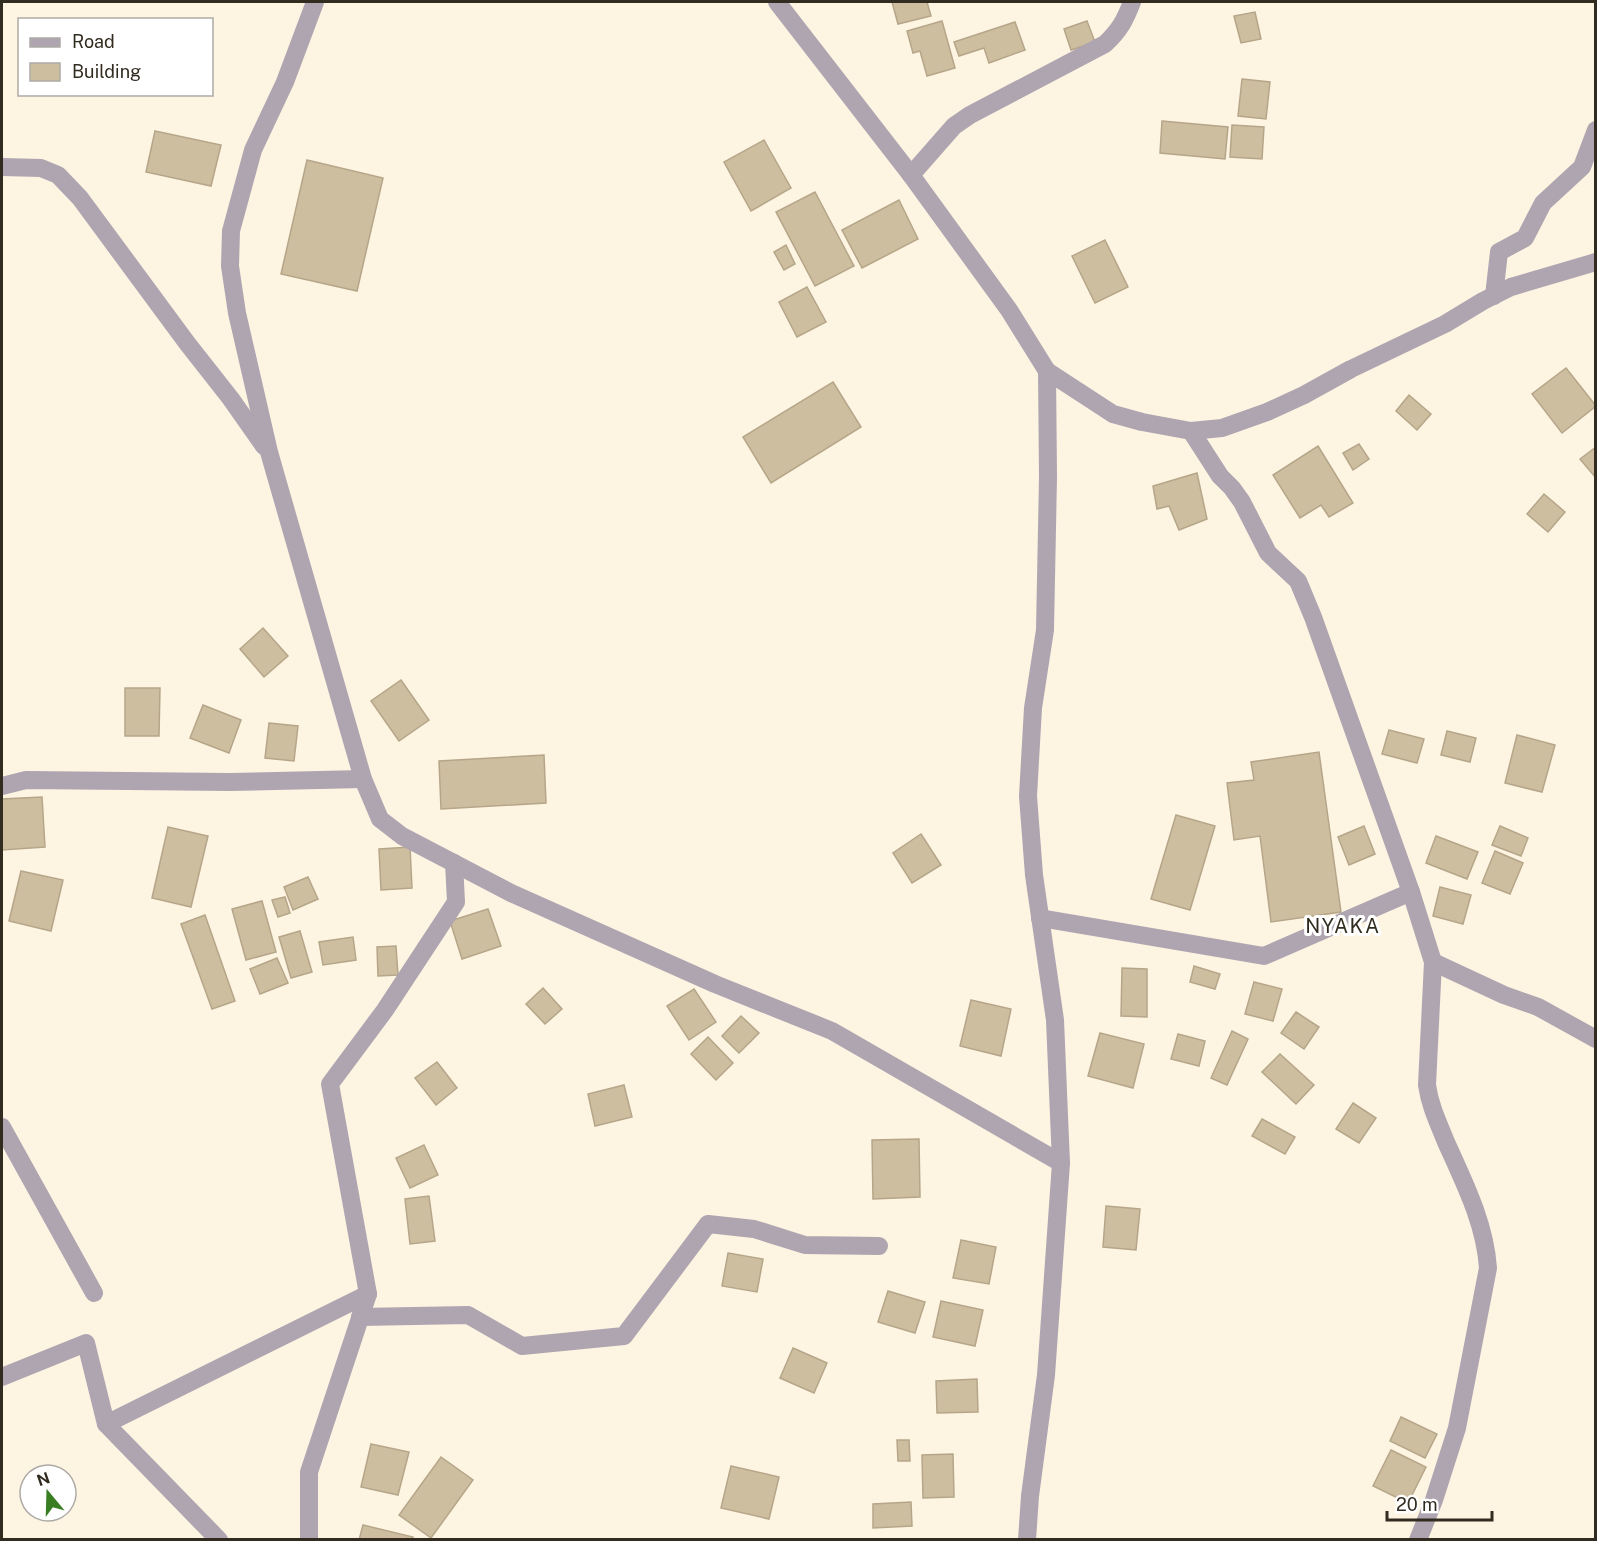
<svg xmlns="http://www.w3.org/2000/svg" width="1597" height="1541" viewBox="0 0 1597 1541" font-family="'Public Sans',sans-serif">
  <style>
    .building { fill: #cebea0; stroke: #b6a689; stroke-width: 1.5 }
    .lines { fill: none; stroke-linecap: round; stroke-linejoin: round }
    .street { stroke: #aea5b1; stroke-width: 18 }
    .labels { text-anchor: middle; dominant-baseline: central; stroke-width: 6; stroke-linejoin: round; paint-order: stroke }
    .quarter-label { font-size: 20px; letter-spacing: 1.5px; fill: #322b20; stroke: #fff }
  </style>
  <rect width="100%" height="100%" fill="#fef4e2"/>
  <g class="building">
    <polygon points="892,2 927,2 931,16 898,24"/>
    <polygon points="1255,12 1261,39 1241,43 1234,16"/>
    <polygon points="942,21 955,68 927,76 920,51 913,53 907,31"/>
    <polygon points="1087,21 1095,42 1071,50 1064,29"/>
    <polygon points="1015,22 1025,50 989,63 984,48 959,56 954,42"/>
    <polygon points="1242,79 1270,82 1266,119 1238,116"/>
    <polygon points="1162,121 1228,127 1225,159 1160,153"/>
    <polygon points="1232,125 1264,127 1262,159 1230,157"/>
    <polygon points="155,131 221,145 211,186 146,172"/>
    <polygon points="764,140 791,188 751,211 724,162"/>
    <polygon points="307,160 383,178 357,291 281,274"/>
    <polygon points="815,192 854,266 815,286 776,212"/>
    <polygon points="899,200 918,239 862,268 842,230"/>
    <polygon points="1105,240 1128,287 1095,303 1072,256"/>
    <polygon points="786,245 795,264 784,270 774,252"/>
    <polygon points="807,287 826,322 797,337 779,302"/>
    <polygon points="1566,368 1596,406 1562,433 1532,394"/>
    <polygon points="833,382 861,427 771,483 743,437"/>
    <polygon points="1409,395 1431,414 1417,430 1396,411"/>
    <polygon points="1359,444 1369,459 1353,470 1343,453"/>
    <polygon points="1318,446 1353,503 1329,517 1321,505 1300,518 1273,475"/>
    <polygon points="1596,447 1596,478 1580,459"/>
    <polygon points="1197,473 1207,519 1179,530 1169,506 1157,509 1153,486"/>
    <polygon points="1544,494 1565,512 1548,532 1527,514"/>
    <polygon points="263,628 288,656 264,677 240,649"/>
    <polygon points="401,680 429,720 399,741 371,701"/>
    <polygon points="125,688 160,688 159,736 125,736"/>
    <polygon points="203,705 241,720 229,753 190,738"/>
    <polygon points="269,723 298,726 294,761 265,758"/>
    <polygon points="1389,730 1424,739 1417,763 1382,754"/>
    <polygon points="1447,731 1476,738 1470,762 1441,755"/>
    <polygon points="1517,735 1555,745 1542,792 1505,783"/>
    <polygon points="1319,752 1341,912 1271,922 1260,836 1234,840 1227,783 1254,780 1251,762"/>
    <polygon points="544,755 546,803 441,809 439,761"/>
    <polygon points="42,797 45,847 2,850 2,799"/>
    <polygon points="1176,815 1215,826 1190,910 1151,899"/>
    <polygon points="1364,826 1375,854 1349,865 1338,837"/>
    <polygon points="1500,826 1528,838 1521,856 1492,845"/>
    <polygon points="168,827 208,836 191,907 152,898"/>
    <polygon points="921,834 941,865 912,883 893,853"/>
    <polygon points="1436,836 1478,852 1467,879 1426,863"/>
    <polygon points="410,847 412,888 381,890 379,849"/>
    <polygon points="1495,851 1523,863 1510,894 1482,883"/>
    <polygon points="21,871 63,880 51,931 9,921"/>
    <polygon points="308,877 318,899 293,910 284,887"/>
    <polygon points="1440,887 1471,895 1463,924 1433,916"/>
    <polygon points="285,897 290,913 278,917 272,900"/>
    <polygon points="262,901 276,952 246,960 232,909"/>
    <polygon points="488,909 501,946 462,959 450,921"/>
    <polygon points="205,915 235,1001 212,1009 181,924"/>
    <polygon points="300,931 312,972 291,978 279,937"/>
    <polygon points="353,937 356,960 323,965 319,942"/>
    <polygon points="396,946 398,975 378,976 377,947"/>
    <polygon points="277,958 288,983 260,994 250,969"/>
    <polygon points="1194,966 1220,974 1215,989 1190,982"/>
    <polygon points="1122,968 1147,969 1147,1017 1121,1016"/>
    <polygon points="1254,982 1282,989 1273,1021 1245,1014"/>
    <polygon points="543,988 562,1009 545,1024 526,1004"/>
    <polygon points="694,989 716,1022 689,1040 667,1006"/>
    <polygon points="971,1000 1011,1009 1001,1056 960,1046"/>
    <polygon points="1296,1012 1319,1027 1304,1049 1281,1033"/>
    <polygon points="741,1016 759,1033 739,1053 722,1036"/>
    <polygon points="1232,1031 1248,1039 1227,1085 1211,1078"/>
    <polygon points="1100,1033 1144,1044 1133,1088 1088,1076"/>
    <polygon points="1178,1034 1205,1041 1199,1066 1171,1059"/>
    <polygon points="708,1037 733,1063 716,1080 691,1054"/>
    <polygon points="1280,1054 1314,1085 1296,1104 1262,1072"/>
    <polygon points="437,1062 457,1088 436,1105 415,1078"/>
    <polygon points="624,1085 632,1117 595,1126 588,1094"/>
    <polygon points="1353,1103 1376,1118 1359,1143 1336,1129"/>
    <polygon points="1262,1119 1295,1137 1285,1154 1252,1136"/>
    <polygon points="919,1139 920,1197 873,1199 872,1140"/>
    <polygon points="424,1145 438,1175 410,1188 396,1158"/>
    <polygon points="429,1196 435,1241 410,1244 405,1199"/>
    <polygon points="1106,1206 1140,1209 1136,1250 1103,1247"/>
    <polygon points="961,1240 996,1247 989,1284 953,1278"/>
    <polygon points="728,1253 763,1259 757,1292 722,1286"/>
    <polygon points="888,1291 925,1302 915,1333 878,1322"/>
    <polygon points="941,1301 983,1310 975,1346 933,1337"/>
    <polygon points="793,1348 827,1363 814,1393 780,1378"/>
    <polygon points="977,1379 978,1412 937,1413 936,1381"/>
    <polygon points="1401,1417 1437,1434 1425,1458 1390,1441"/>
    <polygon points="897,1440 909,1440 910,1461 898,1461"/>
    <polygon points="371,1444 409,1452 398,1495 361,1487"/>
    <polygon points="1391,1450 1426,1467 1408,1503 1373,1486"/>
    <polygon points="953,1454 954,1497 923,1498 922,1455"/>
    <polygon points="441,1457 473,1480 431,1538 399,1515"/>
    <polygon points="731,1466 779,1477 769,1519 721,1508"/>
    <polygon points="911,1502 912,1526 873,1528 873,1504"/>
    <polygon points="363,1525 413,1537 413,1540 359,1540"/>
  </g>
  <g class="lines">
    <g class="street">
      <polyline points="315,2 285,82 253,150 231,231 230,266 237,313 269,452 363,779 380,819 402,836 511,893 715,984 832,1031 1061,1163"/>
      <polyline points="777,2 911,175 1009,310 1047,371 1113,414 1142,422 1191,431 1222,428 1267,412 1304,395 1351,369 1445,324 1483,301 1511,287 1596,262"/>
      <polyline points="2,167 41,168 58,175 80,198 187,343 231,399 264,446"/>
      <path d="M911,175l43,-49 16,-11 135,-71c15,-14 20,-24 27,-42"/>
      <polyline points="1494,296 1499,252 1525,238 1543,203 1582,167 1596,130"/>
      <path d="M1191,431l29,45 12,12 10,14 26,51 30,28 15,36 98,275 22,70 -6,123c3,21 11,37 19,57 18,40 39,81 42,126l-31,160 -23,72 -16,40"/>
      <polyline points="2,786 26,780 230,782 363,779"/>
      <polyline points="1040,918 1264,956 1411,892"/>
      <polyline points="1433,962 1504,995 1538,1007 1596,1039"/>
      <polyline points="2,1127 94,1293"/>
      <polyline points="368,1294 330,1084 385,1010 456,902 454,863"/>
      <polyline points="360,1317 468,1315 522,1346 624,1336 708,1224 754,1229 805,1245 879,1246"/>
      <polyline points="2,1377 86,1343 106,1424"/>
      <polyline points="219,1540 106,1424 368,1294 309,1472 309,1540"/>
      <polyline points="1027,1540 1030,1496 1046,1375 1061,1163 1055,1020 1034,875 1028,796 1033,708 1045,630 1048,477 1047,371"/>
    </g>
  </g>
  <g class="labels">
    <g class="quarter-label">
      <text x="1343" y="926">NYAKA</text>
    </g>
  </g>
  <rect width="1597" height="1541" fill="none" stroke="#322b20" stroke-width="6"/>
  <rect x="18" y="18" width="195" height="78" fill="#ffffff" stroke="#adaaa6" stroke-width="1.5"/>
  <rect x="30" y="38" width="30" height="9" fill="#aea5b1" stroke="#adaaa6" stroke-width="1.5"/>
  <text x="72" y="48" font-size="18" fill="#322b20">Road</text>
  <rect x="30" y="63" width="30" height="18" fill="#cebea0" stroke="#adaaa6" stroke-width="1.5"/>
  <text x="72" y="78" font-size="18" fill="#322b20">Building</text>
  <g transform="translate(48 1493) rotate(341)"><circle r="28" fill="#ffffff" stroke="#adaaa6" stroke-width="1.5"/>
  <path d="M0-4.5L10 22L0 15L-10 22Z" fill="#397e21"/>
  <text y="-9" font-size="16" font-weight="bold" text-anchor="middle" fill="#322b20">N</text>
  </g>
  <path d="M1387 1511v9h105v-9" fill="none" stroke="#322b20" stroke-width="3"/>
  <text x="1396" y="1511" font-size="18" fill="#322b20" stroke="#ffffff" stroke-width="4.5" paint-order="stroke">20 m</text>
</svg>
